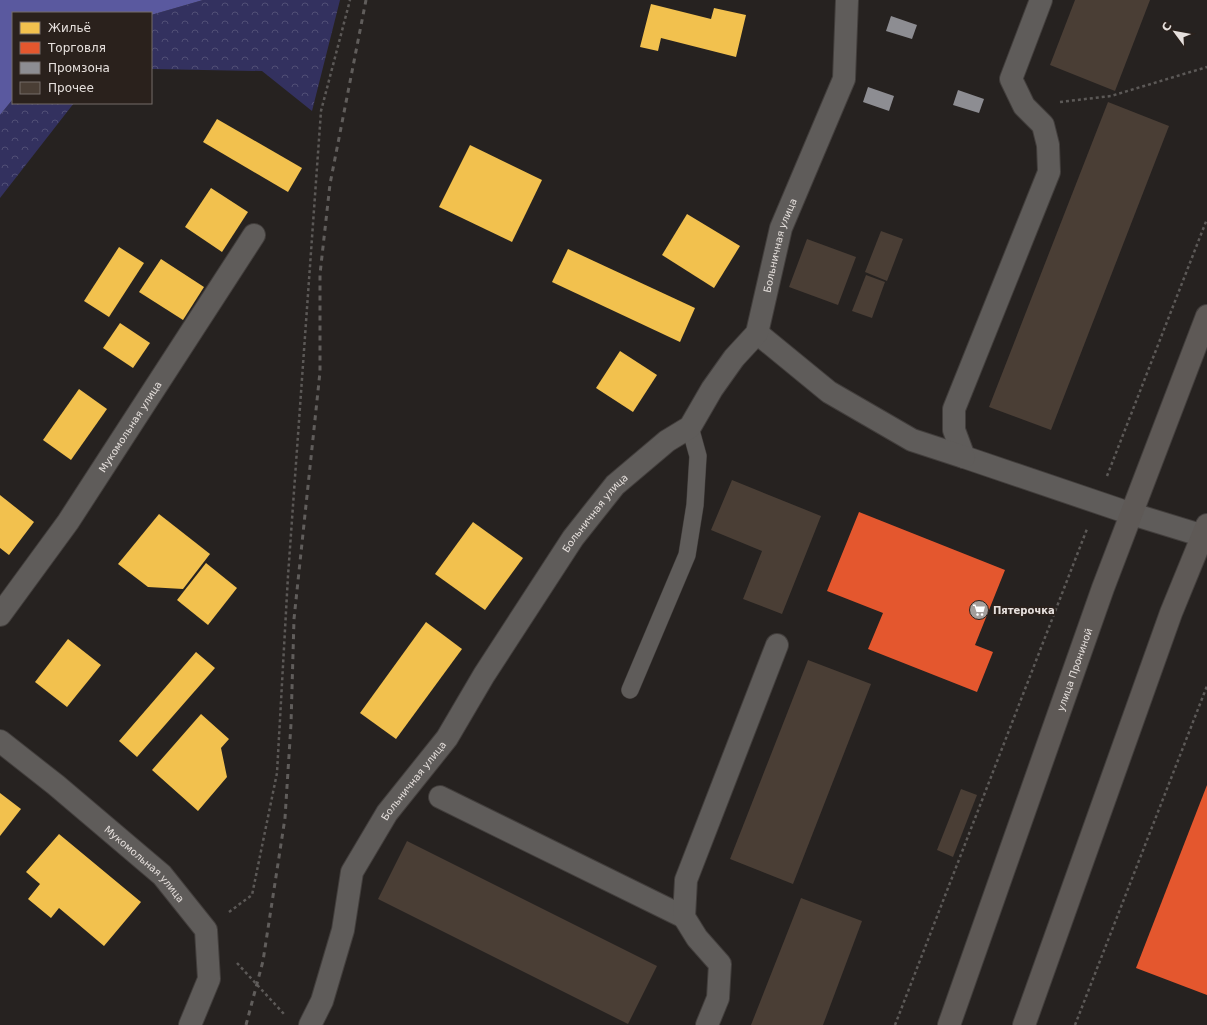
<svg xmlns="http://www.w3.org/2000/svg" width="1207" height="1025" viewBox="0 0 1207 1025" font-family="'DejaVu Sans',sans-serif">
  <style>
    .forest { fill: url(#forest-crowns) }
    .water { fill: #5a599f }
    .homes { fill: #f2c14e }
    .shops { fill: #e4572e }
    .industry { fill: #8d8d92 }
    .building { fill: #4a3e35 }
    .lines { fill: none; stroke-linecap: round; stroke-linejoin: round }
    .service-casing { stroke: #423e3c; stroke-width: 18 }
    .minor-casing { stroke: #423e3c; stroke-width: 24 }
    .tertiary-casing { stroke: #423e3c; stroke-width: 24 }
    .secondary-casing { stroke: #423e3c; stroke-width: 24 }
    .path { stroke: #5c5957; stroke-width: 2.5; stroke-dasharray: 3 3; stroke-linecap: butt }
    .service { stroke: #5f5c5a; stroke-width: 17 }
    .minor { stroke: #5f5c5a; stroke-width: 22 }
    .tertiary { stroke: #5f5c5a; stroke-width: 22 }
    .secondary { stroke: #5e5956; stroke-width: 22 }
    .rail { stroke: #605d5b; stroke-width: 3; stroke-dasharray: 5 5; stroke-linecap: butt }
    .labels { text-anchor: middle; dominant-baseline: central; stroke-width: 4; stroke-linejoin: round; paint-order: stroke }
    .street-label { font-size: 10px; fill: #e6e0dd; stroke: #2a211c }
    .poi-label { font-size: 10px; font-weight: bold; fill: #e6e0dd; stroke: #2a211c; text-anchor: start }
  </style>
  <defs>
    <pattern id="forest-crowns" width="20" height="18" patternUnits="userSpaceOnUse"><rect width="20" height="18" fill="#33315f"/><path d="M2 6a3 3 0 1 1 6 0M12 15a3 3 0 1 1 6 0" fill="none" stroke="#514f76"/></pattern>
  </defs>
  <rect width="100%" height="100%" fill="#262220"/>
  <g class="forest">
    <polygon points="203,0 340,0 312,111 262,71 151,69 151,15"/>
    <polygon points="13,99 13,103 74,103 0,198 0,115"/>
  </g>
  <polygon class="water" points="0,0 203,0 151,15 151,13 13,13 13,99 0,115"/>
  <g class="homes">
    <polygon points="651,4 711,19 714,8 746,15 736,57 661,38 658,51 640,47"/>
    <polygon points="217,119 302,168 288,192 203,142"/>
    <polygon points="470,145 542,180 512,242 439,207"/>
    <polygon points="211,188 248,212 222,252 185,227"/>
    <polygon points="687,214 740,246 714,288 662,255"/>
    <polygon points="119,247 144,263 109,317 84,301"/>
    <polygon points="568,249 695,308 680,342 552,282"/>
    <polygon points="161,259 204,287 183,320 139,292"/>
    <polygon points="120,323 150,343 133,368 103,348"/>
    <polygon points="620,351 657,375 633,412 596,388"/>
    <polygon points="79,389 107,409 71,460 43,440"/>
    <polygon points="0,495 34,522 9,555 0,548"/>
    <polygon points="159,514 210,554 183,589 148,587 118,564"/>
    <polygon points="473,522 523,558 485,610 435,574"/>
    <polygon points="206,563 237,588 208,625 177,600"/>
    <polygon points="426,622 462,649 396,739 360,713"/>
    <polygon points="68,639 101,665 67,707 35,682"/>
    <polygon points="196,652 215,668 137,757 119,741"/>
    <polygon points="201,714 229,739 221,748 227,777 198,811 152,770"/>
    <polygon points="0,793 21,809 0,836"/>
    <polygon points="59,834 141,902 104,946 59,908 51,918 28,899 40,884 26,872"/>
  </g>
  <g class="shops">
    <polygon points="859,512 1005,570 975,645 993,652 977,692 868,649 883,613 827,591"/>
    <polygon points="1207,785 1207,995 1136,968"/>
  </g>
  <g class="industry">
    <polygon points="891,16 917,25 912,39 886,31"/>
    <polygon points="868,87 894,96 889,111 863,102"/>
    <polygon points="958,90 984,99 979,113 953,105"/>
  </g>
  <g class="building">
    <polygon points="1075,0 1150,0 1115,91 1050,65"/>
    <polygon points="1108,102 1169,126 1051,430 989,407"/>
    <polygon points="881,231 903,239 887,281 865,272"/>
    <polygon points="807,239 856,257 838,305 789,287"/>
    <polygon points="866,275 885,282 872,318 852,311"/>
    <polygon points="732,480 821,516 782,614 743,599 762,551 711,530"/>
    <polygon points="808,660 871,684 793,884 730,859"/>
    <polygon points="961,789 977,795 953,857 937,850"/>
    <polygon points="407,841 657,966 628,1024 378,899"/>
    <polygon points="801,898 862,921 823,1025 751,1025"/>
  </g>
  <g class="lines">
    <g class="service-casing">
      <polyline id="service" points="630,690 687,555 695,505 698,456 690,427"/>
    </g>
    <g class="minor-casing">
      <g id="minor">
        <polyline points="1041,0 1011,79 1024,106 1043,125 1048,145 1049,172 954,409 954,430 964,457 1132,514"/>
        <polyline points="757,333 829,392 912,440 964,457"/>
        <path id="s1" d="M0,615l68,-93 186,-287"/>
        <path id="s2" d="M0,741l56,44 106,90 44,55 3,49 -19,46"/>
        <polyline points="440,797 684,917"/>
        <path id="s3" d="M310,1025l12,-24 21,-71 9,-58 35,-59 60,-75 37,-63 89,-137 42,-53 52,-44 23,-14 22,-38 22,-31 23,-25 24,-105 63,-149 3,-79"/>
        <polyline points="707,1025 718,998 720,964 697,938 684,917 686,880 777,645"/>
      </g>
    </g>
    <g class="tertiary-casing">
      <polyline id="tertiary" points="1132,514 1207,537"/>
    </g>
    <g class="secondary-casing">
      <g id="secondary">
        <path id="s4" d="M949,1025l154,-437 104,-272"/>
        <polyline points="1024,1025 1171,613 1207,525"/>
      </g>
    </g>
    <g class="path">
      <polyline points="1060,102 1111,96 1207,67"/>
      <polyline points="1107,476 1207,219"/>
      <polyline points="229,912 252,895 277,773 288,576 321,111 350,0"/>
      <polyline points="237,963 284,1014"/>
      <polyline points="895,1025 1087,529"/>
      <polyline points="1075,1025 1207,686"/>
    </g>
    <use href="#service" class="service"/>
    <use href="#minor" class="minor"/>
    <use href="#tertiary" class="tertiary"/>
    <use href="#secondary" class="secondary"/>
    <polyline class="rail" points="246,1025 263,961 285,818 291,724 294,619 320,372 320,274 330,184 366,0"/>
  </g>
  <defs>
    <g id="supermarket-disc" transform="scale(1)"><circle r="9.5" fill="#a39e9b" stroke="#2a211c"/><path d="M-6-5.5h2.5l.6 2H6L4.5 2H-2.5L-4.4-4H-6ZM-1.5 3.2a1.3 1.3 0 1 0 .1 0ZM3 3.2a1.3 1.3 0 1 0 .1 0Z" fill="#fff"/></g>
  </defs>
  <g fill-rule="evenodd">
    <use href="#supermarket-disc" x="979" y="610"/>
  </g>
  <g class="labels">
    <g class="street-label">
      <text stroke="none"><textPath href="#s3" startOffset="930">Больничная улица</textPath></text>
      <text stroke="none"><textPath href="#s1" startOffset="229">Мукомольная улица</textPath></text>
      <text stroke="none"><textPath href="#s3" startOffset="594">Больничная улица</textPath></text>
      <text stroke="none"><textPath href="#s4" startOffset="377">улица Прониной</textPath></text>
      <text stroke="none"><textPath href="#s3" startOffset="270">Больничная улица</textPath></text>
      <text stroke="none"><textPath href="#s2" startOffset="190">Мукомольная улица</textPath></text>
    </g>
    <g class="poi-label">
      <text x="993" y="610">Пятерочка</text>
    </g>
  </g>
  <rect x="12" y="12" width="140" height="92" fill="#2a211c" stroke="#756d69"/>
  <rect x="20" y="22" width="20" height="12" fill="#f2c14e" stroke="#756d69"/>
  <text x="48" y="32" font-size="12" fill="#e6e0dd">Жильё</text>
  <rect x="20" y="42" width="20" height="12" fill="#e4572e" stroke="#756d69"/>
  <text x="48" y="52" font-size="12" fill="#e6e0dd">Торговля</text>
  <rect x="20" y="62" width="20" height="12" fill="#8d8d92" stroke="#756d69"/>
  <text x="48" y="72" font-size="12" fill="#e6e0dd">Промзона</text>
  <rect x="20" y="82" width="20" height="12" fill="#4a3e35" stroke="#756d69"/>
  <text x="48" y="92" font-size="12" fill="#e6e0dd">Прочее</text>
  <g transform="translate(1175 32) rotate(302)" stroke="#2a211c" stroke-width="3" paint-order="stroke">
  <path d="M0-3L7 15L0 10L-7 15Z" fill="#e6e0dd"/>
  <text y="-6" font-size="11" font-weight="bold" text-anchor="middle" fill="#e6e0dd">С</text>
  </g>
</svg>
